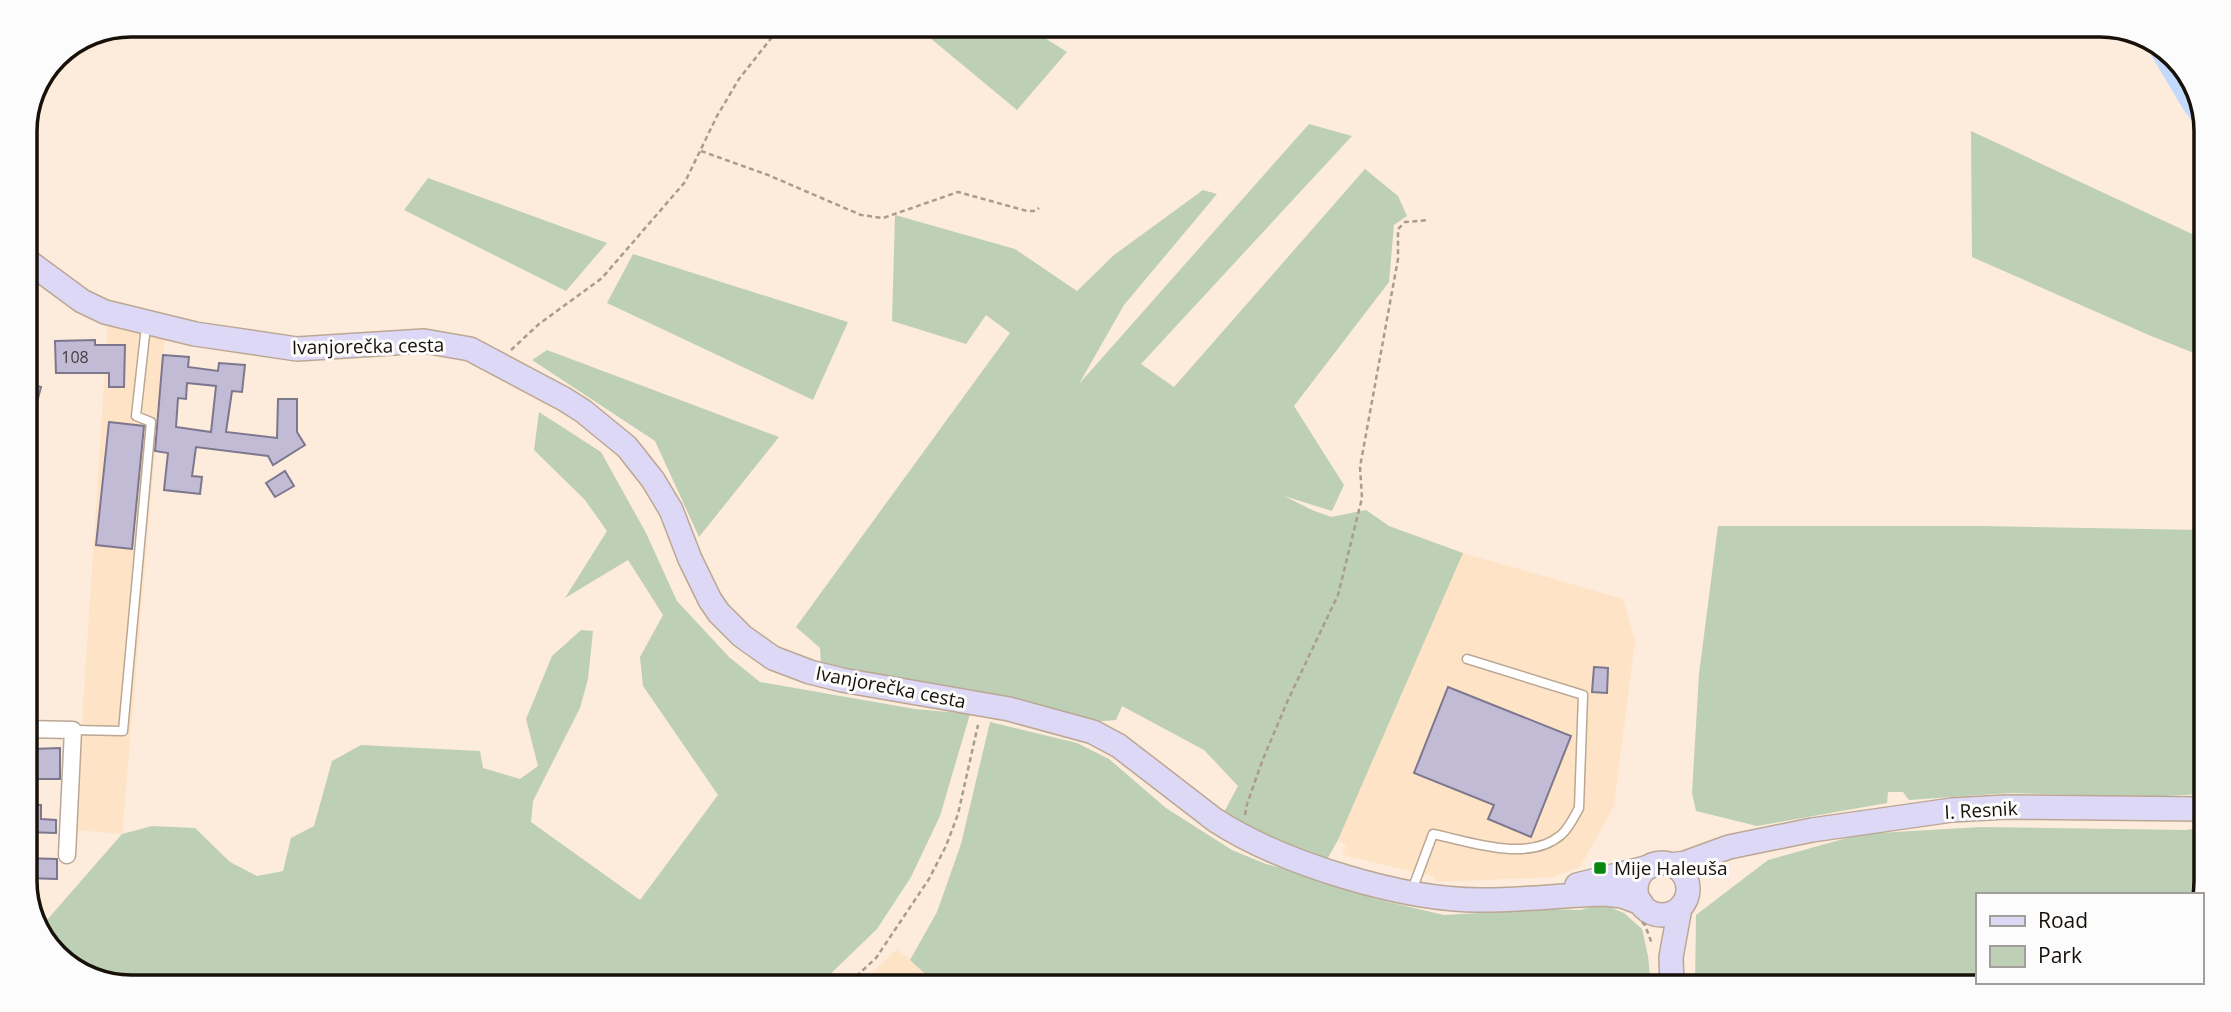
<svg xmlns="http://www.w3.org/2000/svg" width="2231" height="1012" viewBox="0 0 2231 1012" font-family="'Open Sans',sans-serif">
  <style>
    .built { fill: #fee3c7 }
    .green { fill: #bdd0b5 }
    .water { fill: #c3d9fd }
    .building { fill: #c2bbd5; stroke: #7d778e; stroke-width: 2; fill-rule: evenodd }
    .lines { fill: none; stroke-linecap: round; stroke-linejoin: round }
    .lane-casing { stroke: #bba793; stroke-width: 11 }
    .street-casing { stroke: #bba793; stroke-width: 19 }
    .secondary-casing { stroke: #bba793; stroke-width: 26 }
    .path { stroke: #a99c8e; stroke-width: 2.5; stroke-dasharray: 5 3.5; stroke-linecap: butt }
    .lane { stroke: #fff; stroke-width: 8 }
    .street { stroke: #fff; stroke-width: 16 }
    .secondary { stroke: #dcd8f5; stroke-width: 23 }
    .poi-dot { fill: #07880d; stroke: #fcfcfc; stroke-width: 2.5 }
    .labels { text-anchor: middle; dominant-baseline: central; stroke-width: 6; stroke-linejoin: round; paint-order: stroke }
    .number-label { font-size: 16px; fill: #423c3d }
    .street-label { font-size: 19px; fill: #18110a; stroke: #fcfcfc }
    .poi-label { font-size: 19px; fill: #18110a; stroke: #fcfcfc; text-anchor: start }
    .rim { fill: none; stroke: #18110a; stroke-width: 3.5 }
  </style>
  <rect width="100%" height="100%" fill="#fdecdb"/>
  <g class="built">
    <polygon points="108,322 165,337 122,834 75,830"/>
    <polygon points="1463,553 1623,599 1635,641 1614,806 1580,867 1554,877 1437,882 1432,876 1342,855 1347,846 1338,840"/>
    <polygon points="897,949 910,960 935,983 863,982"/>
  </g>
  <g class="green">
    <polygon points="918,28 1029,28 1067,52 1017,110"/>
    <polygon points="1309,124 1352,136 1141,364 1174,387 1365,169 1398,196 1407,216 1394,225 1389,282 1294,406 1344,485 1332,511 1284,496 1312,510 1331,517 1366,510 1389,526 1463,553 1338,840 1326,861 1294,852 1223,814 1238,786 1204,750 1122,706 1116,720 1092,722 821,665 820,648 796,627 1010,333 986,315 966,344 892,321 895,215 1015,249 1077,291 1114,255 1203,190 1217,194 1124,305 1079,384"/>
    <polygon points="1971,131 2205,240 2204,357 2151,336 1972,257"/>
    <polygon points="428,178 607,243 566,291 404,210"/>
    <polygon points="633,254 848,322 813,400 607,303"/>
    <polygon points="547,350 779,437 699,537 655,441 532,360"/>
    <polygon points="539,412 601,452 646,533 677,601 729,657 760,682 915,709 970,714 940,816 911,877 877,929 822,982 90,979 46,946 40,928 122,834 152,826 195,828 230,862 257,876 283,871 291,838 314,826 332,761 361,745 480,751 483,768 520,779 538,766 526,719 552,656 581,630 593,631 588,679 580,708 533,801 531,822 640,900 718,795 643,686 640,657 663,615 628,560 565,598 607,531 585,500 534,450"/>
    <polygon points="1718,526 1982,526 2202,530 2200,794 2149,797 2010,793 1909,800 1903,792 1888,792 1887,803 1757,826 1696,811 1692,793 1699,674"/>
    <polygon points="990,722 1077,743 1109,759 1166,808 1232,850 1266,864 1286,869 1376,899 1444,915 1552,909 1580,910 1602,904 1624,913 1642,929 1648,956 1651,986 935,983 910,960 937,912 961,844"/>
    <polygon points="1981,827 2186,830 2199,828 2199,895 1977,895 1977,982 2118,982 2101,987 1695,986 1696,915 1768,860 1861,834"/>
  </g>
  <polygon class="water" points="2138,33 2141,33 2161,49 2186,91 2203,114 2206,124 2206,139 2183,109"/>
  <g class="building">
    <polygon points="95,340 95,345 125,345 124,387 109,387 109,373 56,373 55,341"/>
    <path d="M163,355l26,2 -1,10 30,4 1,-8 26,2 -3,27 -10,-1 -6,41 51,6 1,-39h19v33l8,13 -32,20 -5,-9 -72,-9 -4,29 10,1 -2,17 -36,-4 4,-37 -13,-2zM187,383l29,3 -5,46 -35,-5 2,-29 8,1z"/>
    <polygon points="25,383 41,387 36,406 25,403"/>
    <polygon points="109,422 144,426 132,549 96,545"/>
    <polygon points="285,471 294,486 275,497 266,483"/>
    <polygon points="1594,667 1608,668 1607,693 1592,692"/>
    <polygon points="1448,687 1571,736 1531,837 1488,819 1494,805 1414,773"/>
    <polygon points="60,748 60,779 32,779 32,749"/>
    <polygon points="25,804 41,805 41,819 56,820 56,833 25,832"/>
    <polygon points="25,858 57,859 57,879 25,878"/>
  </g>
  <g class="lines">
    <g class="lane-casing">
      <g id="lane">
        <polyline points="73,730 123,731 151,422 136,416 146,326"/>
        <path d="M1412,890l21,-56c38,8 95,29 128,1 8,-7 13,-18 18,-27l4,-113 -116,-36"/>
      </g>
    </g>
    <g class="street-casing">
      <polyline id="street" points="25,729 73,730 67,855"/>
    </g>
    <g class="secondary-casing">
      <g id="secondary">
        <path d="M25,259l57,42 23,11 90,22 102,15 127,-8 46,8 94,50 19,12 44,36 26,33 18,30 19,49 20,41 9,13 23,23 31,22 37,14 32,8 167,29 84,23 26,14 96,74c66,43 189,81 268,80 41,0 81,-5 122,-6l17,2 19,7"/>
        <circle cx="1662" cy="889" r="26"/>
        <polyline points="1671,865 1685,863 1729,847 1812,830 1952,810 2006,807 2199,809"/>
        <polyline points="1577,885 1649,867"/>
        <polyline points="1672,986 1671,957 1680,908"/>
      </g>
    </g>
    <g class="path">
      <polyline points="701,151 768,175 861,215 883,218 958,192 1027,211 1035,211 1039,208"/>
      <polyline points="511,350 539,324 602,278 685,182 717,116 739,79 780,27"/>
      <polyline points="1245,815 1247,804 1263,759 1288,700 1338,595 1362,498 1360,467 1398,259 1398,229 1405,222 1429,220"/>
      <polyline points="1642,922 1645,925 1652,944"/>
      <polyline points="850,982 876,958 929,879 946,846 958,814 978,725"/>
    </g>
    <use href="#lane" class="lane"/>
    <use href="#street" class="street"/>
    <use href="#secondary" class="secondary"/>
  </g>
  <rect class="poi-dot" x="1593" y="861" width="14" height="14" rx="3.5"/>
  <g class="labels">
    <g class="number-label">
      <text x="75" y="357">108</text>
    </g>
    <g class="street-label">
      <text transform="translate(368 346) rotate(-1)">Ivanjorečka cesta</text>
      <text transform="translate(891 687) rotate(11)">Ivanjorečka cesta</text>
      <text transform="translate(1981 810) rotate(-3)">I. Resnik</text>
    </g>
    <g class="poi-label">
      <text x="1614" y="868">Mije Haleuša</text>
    </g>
  </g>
  <path d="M0 0H2231V1012H0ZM131 37H2100A94 94 0 0 1 2194 131V881A94 94 0 0 1 2100 975H131A94 94 0 0 1 37 881V131A94 94 0 0 1 131 37Z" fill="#fcfcfc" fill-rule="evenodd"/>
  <path class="rim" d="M131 37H2100A94 94 0 0 1 2194 131V881A94 94 0 0 1 2100 975H131A94 94 0 0 1 37 881V131A94 94 0 0 1 131 37Z"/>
  <rect x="1976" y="893" width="228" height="91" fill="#fcfcfc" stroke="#a19e9b" stroke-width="2"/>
  <rect x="1990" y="916" width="35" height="10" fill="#dcd8f5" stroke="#a19e9b" stroke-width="2"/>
  <text x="2038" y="928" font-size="21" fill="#18110a">Road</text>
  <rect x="1990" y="946" width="35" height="21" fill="#bdd0b5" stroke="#a19e9b" stroke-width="2"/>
  <text x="2038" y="963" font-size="21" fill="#18110a">Park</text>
</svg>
